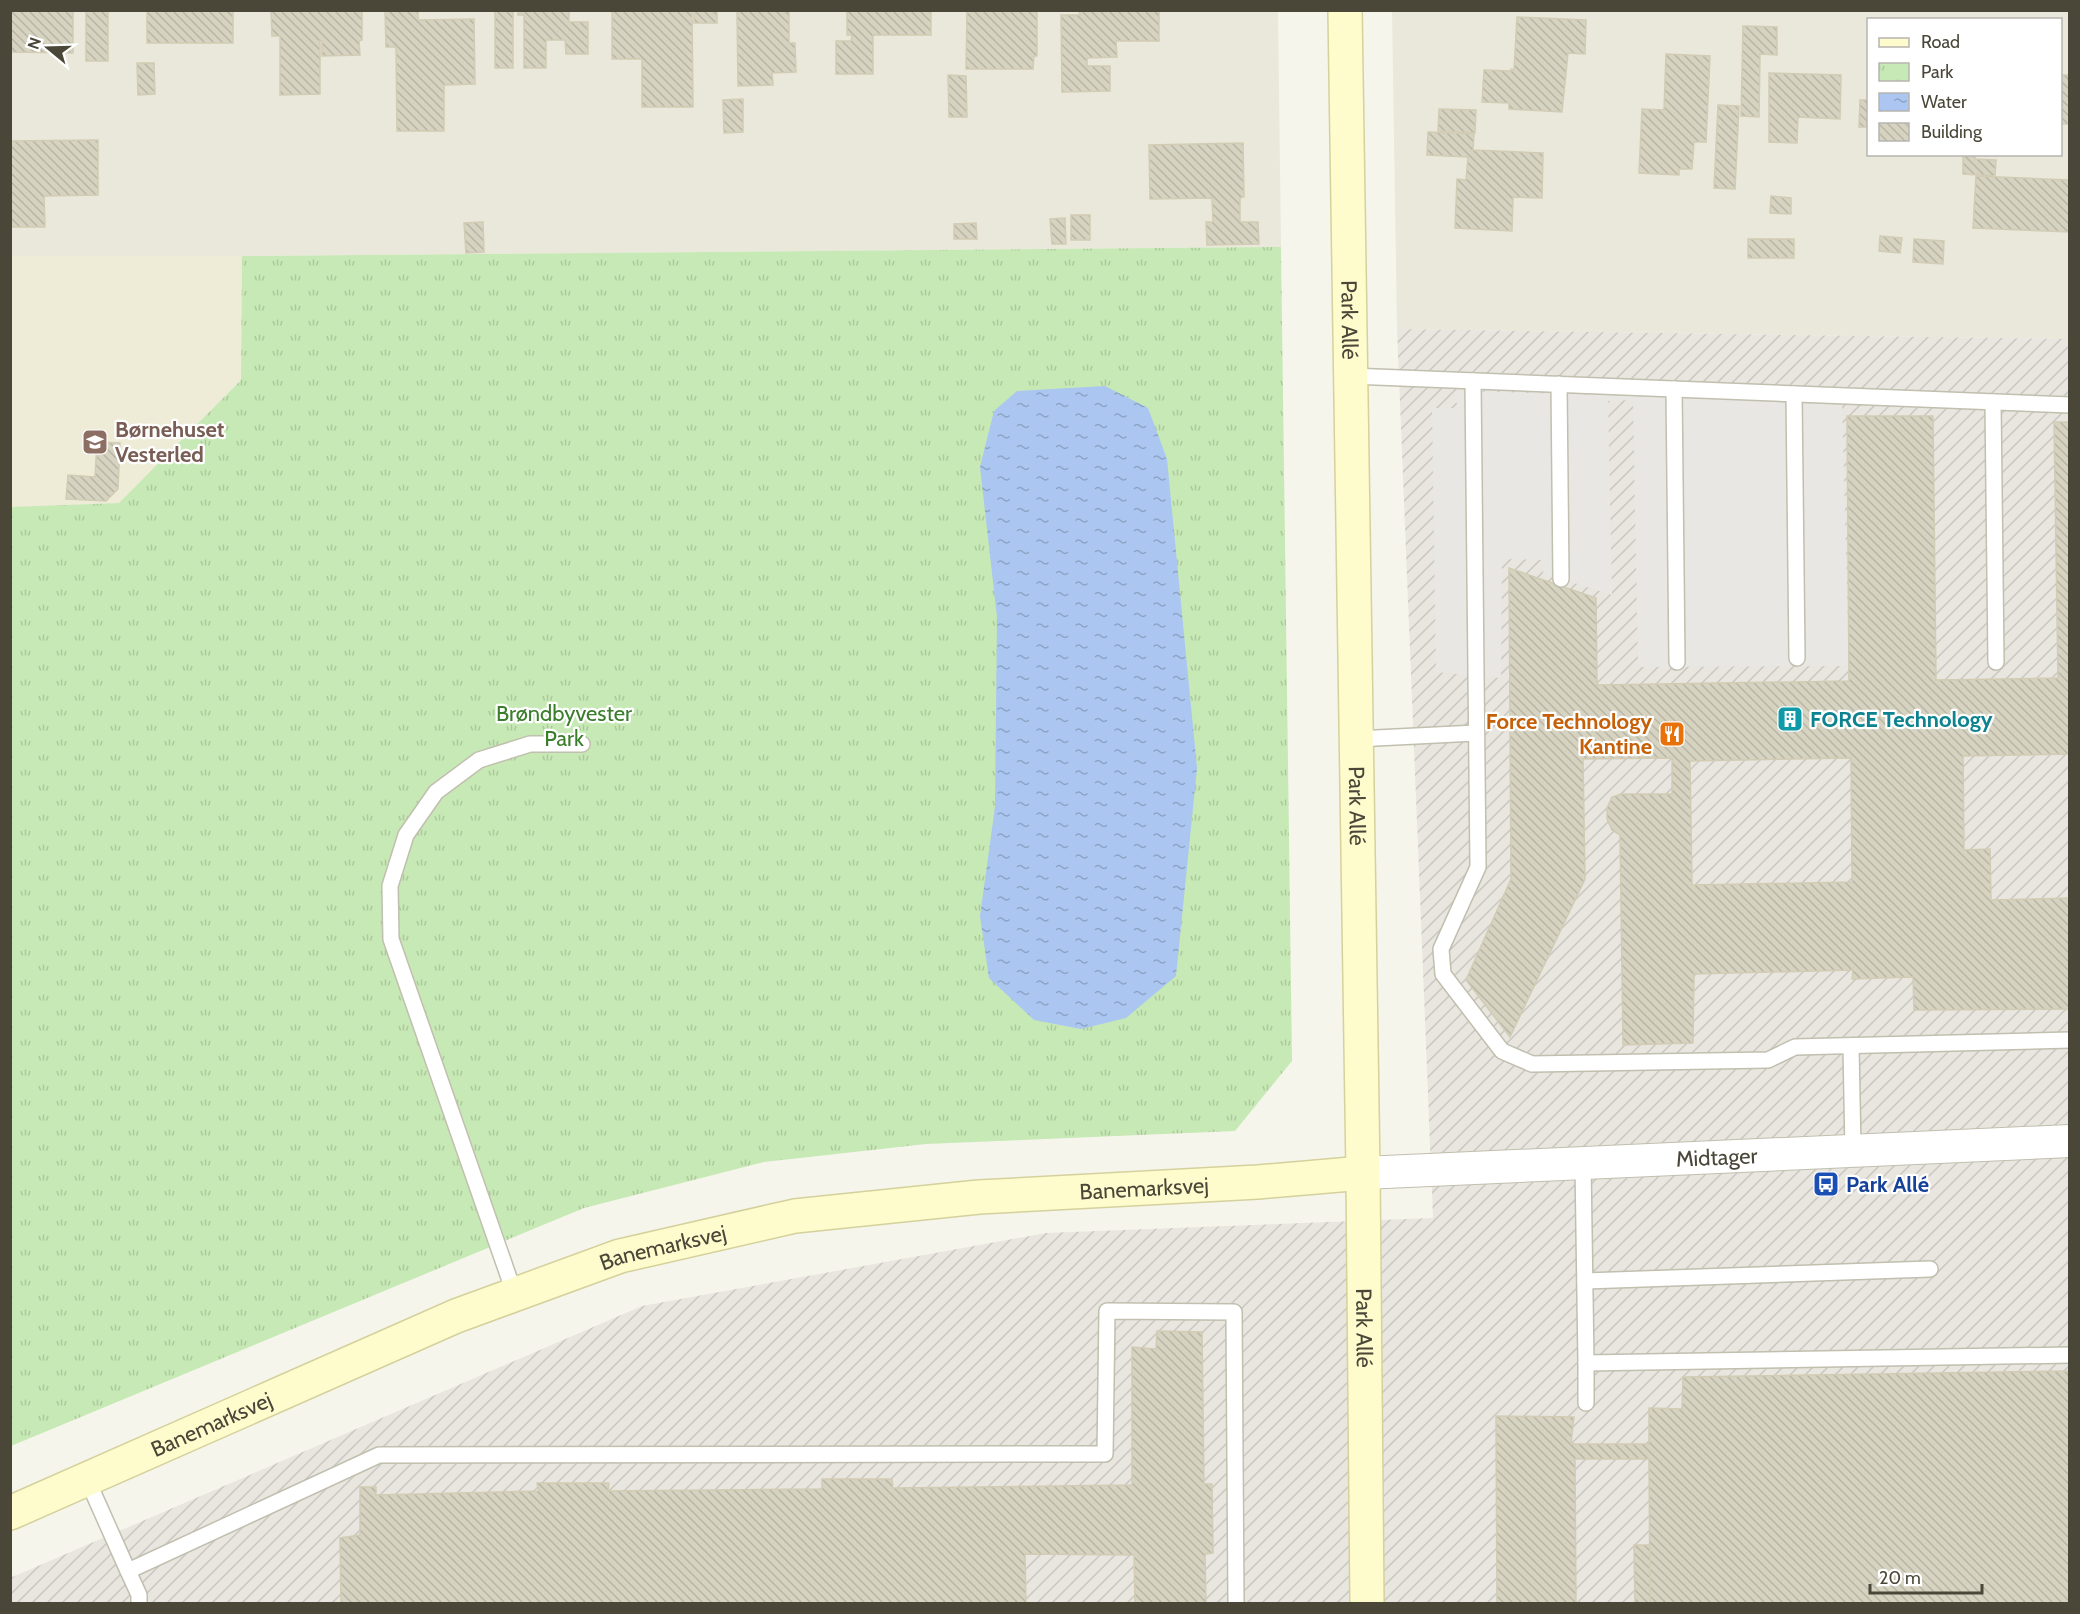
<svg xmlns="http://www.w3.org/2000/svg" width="2080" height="1614" viewBox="0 0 2080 1614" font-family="Cabin,sans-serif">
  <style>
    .residential { fill: #e9e8da; fill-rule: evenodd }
    .industrial { fill: url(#industrial-furrows) }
    .education { fill: #eeecd6 }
    .park { fill: url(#park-tufts) }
    .parking { fill: #e8e7e3 }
    .water { fill: url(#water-ripples) }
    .building { fill: url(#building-back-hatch); stroke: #d2ccb4; stroke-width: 1.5; fill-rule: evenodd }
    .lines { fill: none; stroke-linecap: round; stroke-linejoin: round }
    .lane-casing { stroke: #c1bfae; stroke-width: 18 }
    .street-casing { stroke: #c1bfae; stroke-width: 34 }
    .secondary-casing { stroke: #d5d19c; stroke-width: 36 }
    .lane { stroke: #fff; stroke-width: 15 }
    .street { stroke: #fff; stroke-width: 32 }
    .secondary { stroke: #fefccd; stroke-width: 33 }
    .labels { text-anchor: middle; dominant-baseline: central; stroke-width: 4.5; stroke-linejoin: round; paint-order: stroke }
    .street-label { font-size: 22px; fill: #4a4739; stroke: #fff }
    .education-label { font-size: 22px; font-weight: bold; fill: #785e54; stroke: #fff; text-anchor: start }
    .park-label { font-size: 22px; fill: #3a7d2b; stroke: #fff }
    .culture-label { font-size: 22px; font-weight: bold; fill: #0d838f; stroke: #fff; text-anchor: start }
    .food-label { font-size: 22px; font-weight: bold; fill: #c56008; stroke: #fff; text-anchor: end }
    .transit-label { font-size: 22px; font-weight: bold; fill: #164399; stroke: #fff; text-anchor: start }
  </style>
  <defs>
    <pattern id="industrial-furrows" width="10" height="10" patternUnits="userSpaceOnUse" patternTransform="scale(1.5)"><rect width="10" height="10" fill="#e9e6e0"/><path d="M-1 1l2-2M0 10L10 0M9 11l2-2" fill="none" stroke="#c9c7c1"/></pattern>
    <pattern id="park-tufts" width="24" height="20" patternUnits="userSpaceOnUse" patternTransform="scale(1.5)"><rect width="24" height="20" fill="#c7e9b5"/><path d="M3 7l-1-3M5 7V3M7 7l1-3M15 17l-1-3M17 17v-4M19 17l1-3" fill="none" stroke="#acc99c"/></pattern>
    <pattern id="water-ripples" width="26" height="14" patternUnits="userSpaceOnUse" patternTransform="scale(1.5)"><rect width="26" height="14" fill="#aac6f1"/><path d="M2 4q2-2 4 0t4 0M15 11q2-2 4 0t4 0" fill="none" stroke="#8ca3c4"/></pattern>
    <pattern id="building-back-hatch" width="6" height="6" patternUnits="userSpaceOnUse" patternTransform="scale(1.5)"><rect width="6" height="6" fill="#d7d3c1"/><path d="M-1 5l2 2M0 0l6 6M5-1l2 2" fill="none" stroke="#bab6a7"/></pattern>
  </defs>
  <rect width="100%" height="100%" fill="#f6f5ec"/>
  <g class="residential">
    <polygon points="10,11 1278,11 1281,247 242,256 119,503 11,507"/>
    <path d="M1392,11h677v328l-672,-10zM1868,20h192v134h-192z"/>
  </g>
  <polygon class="industrial" points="1397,329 2069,339 2069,1603 11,1604 10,1578 642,1306 1046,1233 1433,1218"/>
  <polygon class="education" points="10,256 242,256 241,380 119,503 11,507"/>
  <polygon class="park" points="1281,247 1292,1061 1235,1131 926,1144 764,1162 584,1208 11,1446 10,507 119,503 241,380 242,256"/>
  <polygon class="parking" points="1456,391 1842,401 1849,666 1638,667 1633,400 1608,401 1612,595 1543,573 1544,560 1502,559 1501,678 1436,672 1432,408 1457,408"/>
  <polygon class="water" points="1105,386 1148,408 1167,459 1197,768 1176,976 1126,1018 1081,1029 1034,1020 989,978 980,916 995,807 997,617 980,467 994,411 1017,391"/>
  <g class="building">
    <polygon points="10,10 73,10 73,53 10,52"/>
    <rect x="86" y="10" width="22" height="51"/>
    <rect x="147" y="10" width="86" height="33"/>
    <polygon points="362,10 362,40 359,41 360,55 322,56 322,41 320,40 320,94 280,95 280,36 272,36 271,11"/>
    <polygon points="385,10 418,10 418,20 474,19 475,84 444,85 444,131 397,131 396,47 386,47"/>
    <polygon points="518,10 569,10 569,22 588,22 588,54 566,54 565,40 546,40 546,68 524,68 524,15 518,15"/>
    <polygon points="612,10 692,10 693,107 642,107 642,59 612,59"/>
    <rect x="694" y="10" width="23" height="13"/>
    <polygon points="737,10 789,10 789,43 795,43 796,72 772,73 773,85 738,86"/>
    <polygon points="847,10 931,10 931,35 873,35 873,74 836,74 836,41 851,41 852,35 847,35"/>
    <polygon points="967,10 1037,10 1037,56 1034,56 1033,69 966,69"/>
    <polygon points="1079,10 1159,10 1159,41 1116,41 1117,57 1087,58 1087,66 1110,66 1110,91 1062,92 1061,15 1080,15"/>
    <rect x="495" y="11" width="18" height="57"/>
    <polygon points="1517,17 1586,20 1585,54 1568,53 1562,112 1509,109 1509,103 1482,102 1484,70 1511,71 1511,69 1514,70"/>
    <polygon points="1743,26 1777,27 1777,55 1760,54 1759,117 1741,116"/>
    <polygon points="1666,54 1710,56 1706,142 1694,142 1692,169 1679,169 1679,175 1639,173 1642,109 1664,110"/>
    <polygon points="137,63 154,63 155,94 138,95"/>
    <polygon points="1769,73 1841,75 1840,119 1798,117 1797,143 1769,142"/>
    <polygon points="948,75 966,76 967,117 949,117"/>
    <rect x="2060" y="75" width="10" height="49"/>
    <polygon points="743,99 743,132 724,133 723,100"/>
    <polygon points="1860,100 1868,100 1868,127 1859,127"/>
    <polygon points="1718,105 1739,106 1735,189 1714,188"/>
    <polygon points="1439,109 1476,110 1475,133 1438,131"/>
    <polygon points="1428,132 1474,134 1473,150 1543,153 1542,198 1513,197 1512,231 1455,228 1457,179 1466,180 1468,157 1427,155"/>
    <polygon points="98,140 98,195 44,196 45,227 10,227 10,141"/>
    <polygon points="1243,143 1244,197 1240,198 1240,222 1258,222 1259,244 1207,245 1206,222 1213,222 1212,198 1150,199 1149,145"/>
    <polygon points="1963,154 1976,154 1975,159 1996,160 1995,176 1963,174"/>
    <polygon points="1976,176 2070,180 2070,232 1973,228"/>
    <polygon points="1771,196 1791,198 1791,214 1770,213"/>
    <rect x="1071" y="215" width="19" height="25"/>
    <polygon points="1065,218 1066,244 1052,244 1050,219"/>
    <polygon points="483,222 484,252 466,253 464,223"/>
    <polygon points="976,223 977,239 954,239 954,224"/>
    <polygon points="1880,236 1902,238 1900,253 1879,251"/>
    <rect x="1748" y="239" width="46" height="19"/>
    <polygon points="1914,239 1944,241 1943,264 1913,262"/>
    <path d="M1847,416h86l3,264 122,-2 -4,-256h16v332l-107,2 1,94 26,-1 1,51 79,-2v111l-156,1 -1,-33 -61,2 1,-9 -159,4 -1,69 -70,2 -3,-210 -8,-5 -5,-11v-11l5,-11 9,-3h51v-36l-89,1 2,120 -75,158 -44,-57 45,-101 -2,-311 87,30 1,87 252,-4zM1851,758l1,124 -160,3 -2,-124z"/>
    <polygon points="97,442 120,443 118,489 106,501 66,499 68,475 95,477"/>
    <polygon points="1157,1331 1202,1332 1204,1484 1212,1484 1213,1553 1205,1554 1206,1604 1135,1604 1134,1555 1025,1554 1026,1604 341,1604 340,1538 360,1535 360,1487 376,1487 376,1495 539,1491 537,1483 609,1483 608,1491 822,1489 822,1479 892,1479 893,1488 1132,1485 1132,1347 1156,1349"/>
    <polygon points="2069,1371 2070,1604 1650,1604 1649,1459 1575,1459 1576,1604 1497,1604 1496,1416 1574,1417 1571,1444 1649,1444 1649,1408 1682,1409 1683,1377"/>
    <polygon points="1634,1545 1650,1545 1650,1604 1635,1604"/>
  </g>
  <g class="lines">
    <g class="lane-casing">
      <g id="lane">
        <polyline points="1351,376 2070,405"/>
        <polyline points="1473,381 1478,867 1441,949 1443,974 1502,1051 1532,1064 1768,1060 1795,1047 2070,1040"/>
        <polyline points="1559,384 1561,579"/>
        <polyline points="1674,389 1677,662"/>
        <polyline points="1794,394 1797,658"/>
        <polyline points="1993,402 1996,662"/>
        <polyline points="1356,739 1476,733"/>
        <polyline points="1851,1046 1853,1150"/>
        <polyline points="1583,1163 1586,1363 2070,1355"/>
        <polyline points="1585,1281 1930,1269"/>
        <polyline points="515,1295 391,939 390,886 406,835 436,792 479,760 530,744 582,744"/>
        <polyline points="1586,1403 1586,1363"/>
        <polyline points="87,1479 128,1571 379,1455 1105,1454 1107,1311 1234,1312 1236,1604"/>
        <polyline points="128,1571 139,1595 139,1604"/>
      </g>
    </g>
    <g class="street-casing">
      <g id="street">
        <path id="s1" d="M1363,1173l707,-32"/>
      </g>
    </g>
    <g class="secondary-casing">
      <g id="secondary">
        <path id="s2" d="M1345,10l18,1163 4,431"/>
        <path id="s3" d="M10,1513l446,-197 164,-60 175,-40 184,-19 279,-15 105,-9"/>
      </g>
    </g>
    <use href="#lane" class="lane"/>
    <use href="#street" class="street"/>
    <use href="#secondary" class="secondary"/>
  </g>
  <defs>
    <g id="school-square" transform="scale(1.35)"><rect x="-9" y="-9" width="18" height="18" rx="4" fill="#8d6e63" stroke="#fff"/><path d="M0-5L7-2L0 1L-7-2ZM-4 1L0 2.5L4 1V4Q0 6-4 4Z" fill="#fff"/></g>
    <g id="building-square" transform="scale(1.35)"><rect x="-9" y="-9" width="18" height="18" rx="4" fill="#0f9aa8" stroke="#fff"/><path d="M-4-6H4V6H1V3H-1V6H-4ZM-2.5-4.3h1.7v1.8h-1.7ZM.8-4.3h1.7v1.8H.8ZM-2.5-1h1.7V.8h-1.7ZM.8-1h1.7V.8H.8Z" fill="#fff"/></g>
    <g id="restaurant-square" transform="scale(1.35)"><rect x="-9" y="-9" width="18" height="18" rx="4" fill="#e8710a" stroke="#fff"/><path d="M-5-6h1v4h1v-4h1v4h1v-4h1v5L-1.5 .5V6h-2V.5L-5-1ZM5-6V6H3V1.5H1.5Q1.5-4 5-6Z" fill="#fff"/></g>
    <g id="bus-square" transform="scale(1.35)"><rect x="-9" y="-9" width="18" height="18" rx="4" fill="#1a4fb4" stroke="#fff"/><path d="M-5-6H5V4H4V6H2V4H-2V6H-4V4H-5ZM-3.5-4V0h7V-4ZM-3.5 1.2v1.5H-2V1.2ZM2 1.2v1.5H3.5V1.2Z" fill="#fff"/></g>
  </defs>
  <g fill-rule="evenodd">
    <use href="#school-square" x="95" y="442"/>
    <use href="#building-square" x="1790" y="719"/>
    <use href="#restaurant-square" x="1672" y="734"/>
    <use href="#bus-square" x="1826" y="1184"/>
  </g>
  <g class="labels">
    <g class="street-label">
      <text stroke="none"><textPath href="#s2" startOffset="310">Park Allé</textPath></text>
      <text stroke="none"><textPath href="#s2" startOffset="796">Park Allé</textPath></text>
      <text stroke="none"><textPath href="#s1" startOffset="354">Midtager</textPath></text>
      <text stroke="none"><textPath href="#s3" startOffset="1192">Banemarksvej</textPath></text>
      <text stroke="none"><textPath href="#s3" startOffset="706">Banemarksvej</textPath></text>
      <text stroke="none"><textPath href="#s2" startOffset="1318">Park Allé</textPath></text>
      <text stroke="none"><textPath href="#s3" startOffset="220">Banemarksvej</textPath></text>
    </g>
    <g class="education-label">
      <text x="115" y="429">Børnehuset<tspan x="115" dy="25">Vesterled</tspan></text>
    </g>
    <g class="park-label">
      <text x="564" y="713">Brøndbyvester<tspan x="564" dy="25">Park</tspan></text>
    </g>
    <g class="culture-label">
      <text x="1810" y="719">FORCE Technology</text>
    </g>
    <g class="food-label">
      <text x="1652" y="721">Force Technology<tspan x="1652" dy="25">Kantine</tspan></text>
    </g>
    <g class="transit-label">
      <text x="1846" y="1184">Park Allé</text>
    </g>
  </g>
  <rect width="2080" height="1614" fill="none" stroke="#4a4739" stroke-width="24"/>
  <rect x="1867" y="18" width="195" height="138" fill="#ffffff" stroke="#b7b5b0" stroke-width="1.5"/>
  <rect x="1879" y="38" width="30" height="9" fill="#fefccd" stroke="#b7b5b0" stroke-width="1.5"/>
  <text x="1921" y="48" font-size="18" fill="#4a4739">Road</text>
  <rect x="1879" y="63" width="30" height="18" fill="url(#park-tufts)" stroke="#b7b5b0" stroke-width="1.5"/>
  <text x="1921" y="78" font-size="18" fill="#4a4739">Park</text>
  <rect x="1879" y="93" width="30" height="18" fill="url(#water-ripples)" stroke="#b7b5b0" stroke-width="1.5"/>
  <text x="1921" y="108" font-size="18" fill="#4a4739">Water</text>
  <rect x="1879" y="123" width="30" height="18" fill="url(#building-back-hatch)" stroke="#b7b5b0" stroke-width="1.5"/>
  <text x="1921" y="138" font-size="18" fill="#4a4739">Building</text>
  <g transform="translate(48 48) rotate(289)" stroke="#ffffff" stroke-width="4.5" paint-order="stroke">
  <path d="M0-4.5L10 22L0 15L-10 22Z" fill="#4a4739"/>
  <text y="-9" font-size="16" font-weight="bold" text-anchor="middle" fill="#4a4739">N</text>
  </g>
  <path d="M1870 1584v9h112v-9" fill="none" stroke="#4a4739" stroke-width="3"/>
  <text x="1879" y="1584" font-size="18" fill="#4a4739" stroke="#ffffff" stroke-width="4.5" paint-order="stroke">20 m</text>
</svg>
